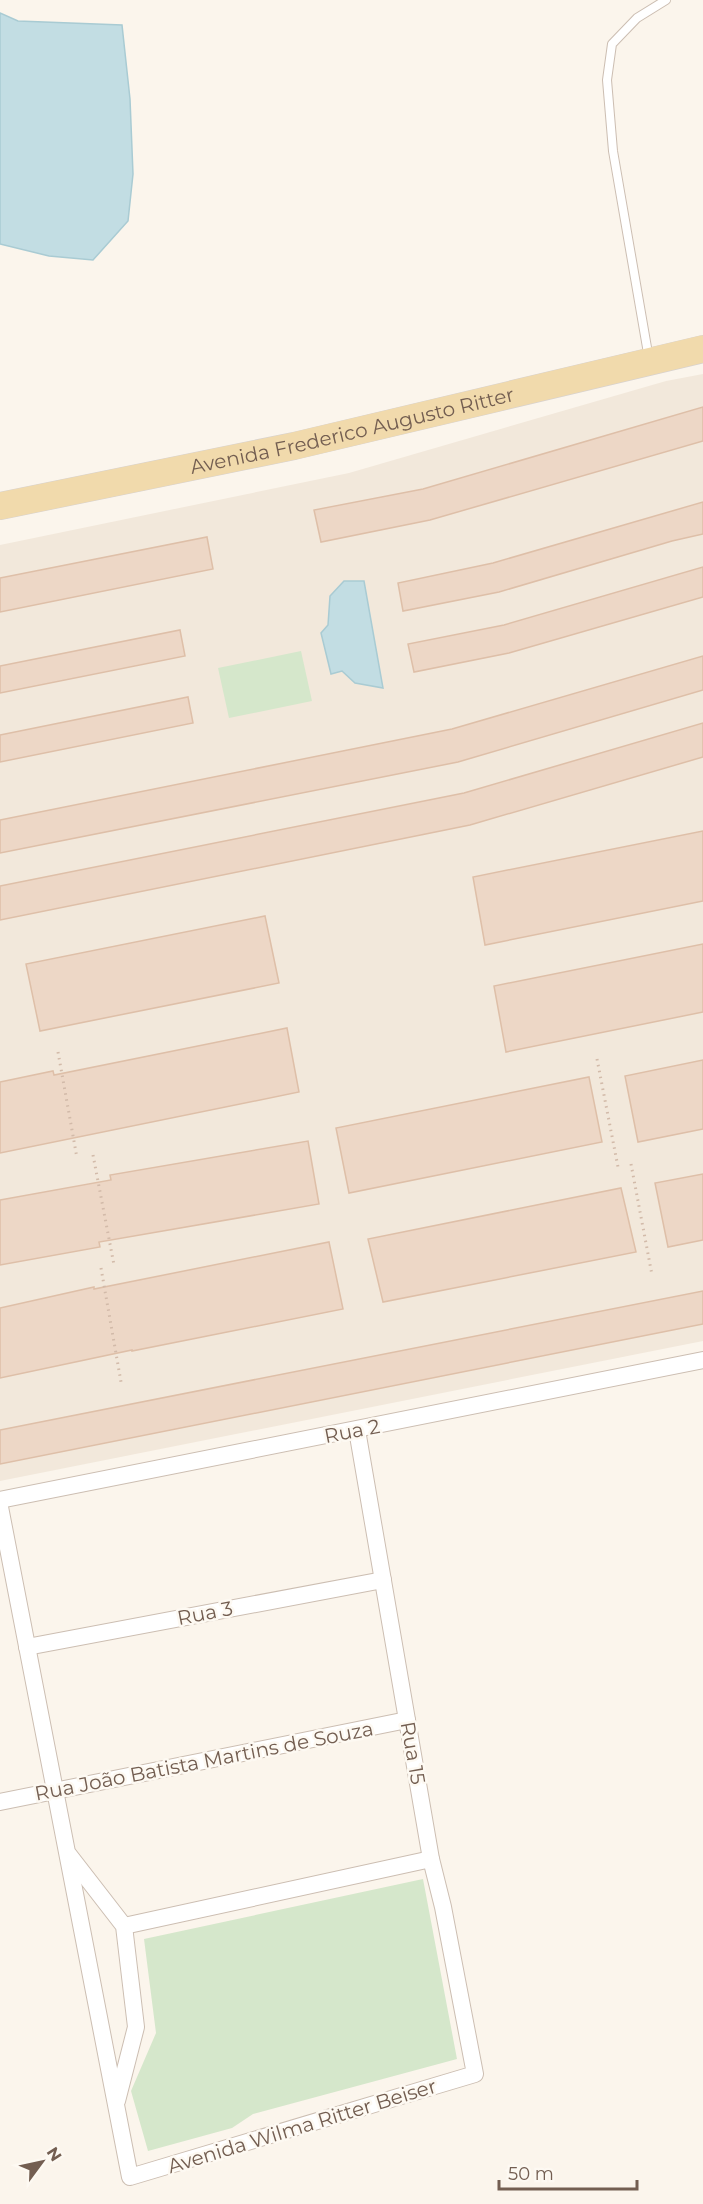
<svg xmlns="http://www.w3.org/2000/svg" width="703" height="2204" viewBox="0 0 703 2204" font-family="Montserrat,sans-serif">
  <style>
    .residential { fill: #f2e8db }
    .green { fill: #d5e7cb }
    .water { fill: #c2dde3; stroke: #a9cbd3; stroke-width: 1.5 }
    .building { fill: #edd7c6; stroke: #debfa8; stroke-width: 1.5 }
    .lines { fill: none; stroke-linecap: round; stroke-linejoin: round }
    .lane-casing { stroke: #ccbeb2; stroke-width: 10 }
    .street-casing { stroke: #ccbeb2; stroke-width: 18 }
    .primary-casing { stroke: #d8d2ce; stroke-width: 28 }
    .path { stroke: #d2baa9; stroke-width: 3; stroke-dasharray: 1.5 4.5; stroke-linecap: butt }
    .lane { stroke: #fff; stroke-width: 8 }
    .street { stroke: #fff; stroke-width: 16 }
    .primary { stroke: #f1daac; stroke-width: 27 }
    .labels { text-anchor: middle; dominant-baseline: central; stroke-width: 5; stroke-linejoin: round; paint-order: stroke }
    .street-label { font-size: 20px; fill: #735e51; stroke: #fdf9f2 }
  </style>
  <rect width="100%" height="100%" fill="#fbf5ec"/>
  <polygon class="residential" points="703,374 703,1341 0,1481 0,545 349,473 666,381"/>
  <g class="green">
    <polygon points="301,651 312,701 229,718 218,668"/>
    <polygon points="423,1879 457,2059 253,2114 232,2128 148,2151 131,2091 156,2033 144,1939"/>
  </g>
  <g class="water">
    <polygon points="0,13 18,21 122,25 130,99 133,174 128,221 93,260 49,256 0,244"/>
    <polygon points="344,581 364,581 383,688 355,683 342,671 331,674 321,633 328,625 330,596"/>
  </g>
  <g class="building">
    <polygon points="703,407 703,441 430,520 321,542 314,510 423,489"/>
    <polygon points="703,502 703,534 672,541 499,592 403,611 398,583 493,563"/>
    <polygon points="207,537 213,569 0,612 0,578"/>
    <polygon points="703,567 703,597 509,653 414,672 408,644 504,625"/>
    <polygon points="180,630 185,656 0,693 0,666"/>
    <polygon points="703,656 703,690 458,762 0,853 0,820 452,729"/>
    <polygon points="188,697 193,723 0,762 0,735"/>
    <polygon points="703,723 703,757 470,825 0,920 0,886 464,793"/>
    <polygon points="703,831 703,901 485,945 473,877"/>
    <polygon points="265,916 279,983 40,1031 26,964"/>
    <polygon points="703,944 703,1012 506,1052 494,986"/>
    <polygon points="287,1028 299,1092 0,1153 0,1082 53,1071 54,1075"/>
    <polygon points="703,1060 703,1129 638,1142 625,1076"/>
    <polygon points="589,1077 602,1142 349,1193 336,1128"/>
    <polygon points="308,1141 319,1204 99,1242 100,1247 0,1265 0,1200 111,1180 110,1175"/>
    <polygon points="703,1174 703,1240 668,1247 655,1183"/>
    <polygon points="621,1188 636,1252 383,1302 368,1239"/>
    <polygon points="329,1242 343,1309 132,1351 132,1350 0,1378 0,1308 94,1287 94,1289"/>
    <polygon points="703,1291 703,1324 0,1464 0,1430"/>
  </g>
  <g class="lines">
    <g class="lane-casing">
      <polyline id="lane" points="649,359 613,151 607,80 612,44 637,18 666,0"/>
    </g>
    <g class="street-casing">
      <g id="street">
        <polyline points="0,1500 703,1360"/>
        <polyline points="0,1507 130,2177 475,2074 443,1907 431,1859 357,1430"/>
        <polyline points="27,1647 383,1580"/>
        <polyline points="0,1802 407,1720"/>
        <polyline points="69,1855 124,1926 136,2027 117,2101"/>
        <polyline points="124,1926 431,1859"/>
      </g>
    </g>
    <g class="primary-casing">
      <g id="primary">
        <path id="s1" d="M0,506l294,-60 409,-97"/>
      </g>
    </g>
    <g class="path">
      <polyline points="58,1052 77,1158"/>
      <polyline points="597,1059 618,1167"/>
      <polyline points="93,1155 114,1265"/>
      <polyline points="631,1164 652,1275"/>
      <polyline points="101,1268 121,1382"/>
    </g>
    <use href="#lane" class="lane"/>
    <use href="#street" class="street"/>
    <use href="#primary" class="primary"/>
  </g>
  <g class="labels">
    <g class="street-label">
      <text stroke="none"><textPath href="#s1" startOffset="360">Avenida Frederico Augusto Ritter</textPath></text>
      <text transform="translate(352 1431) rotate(-11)">Rua 2</text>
      <text transform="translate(205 1613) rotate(-11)">Rua 3</text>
      <text transform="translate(413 1753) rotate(80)">Rua 15</text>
      <text transform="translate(204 1761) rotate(-11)">Rua João Batista Martins de Souza</text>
      <text transform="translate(302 2126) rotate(-17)">Avenida Wilma Ritter Beiser</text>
    </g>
  </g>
  <g transform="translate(42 2162) rotate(57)" stroke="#fdf9f2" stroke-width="4.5" paint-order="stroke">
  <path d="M0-4.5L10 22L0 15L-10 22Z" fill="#735e51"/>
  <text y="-9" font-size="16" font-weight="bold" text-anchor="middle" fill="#735e51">N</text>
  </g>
  <path d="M499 2180v9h138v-9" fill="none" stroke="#735e51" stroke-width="3"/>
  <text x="508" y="2180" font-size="18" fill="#735e51" stroke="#fdf9f2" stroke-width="4.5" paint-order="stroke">50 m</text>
</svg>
